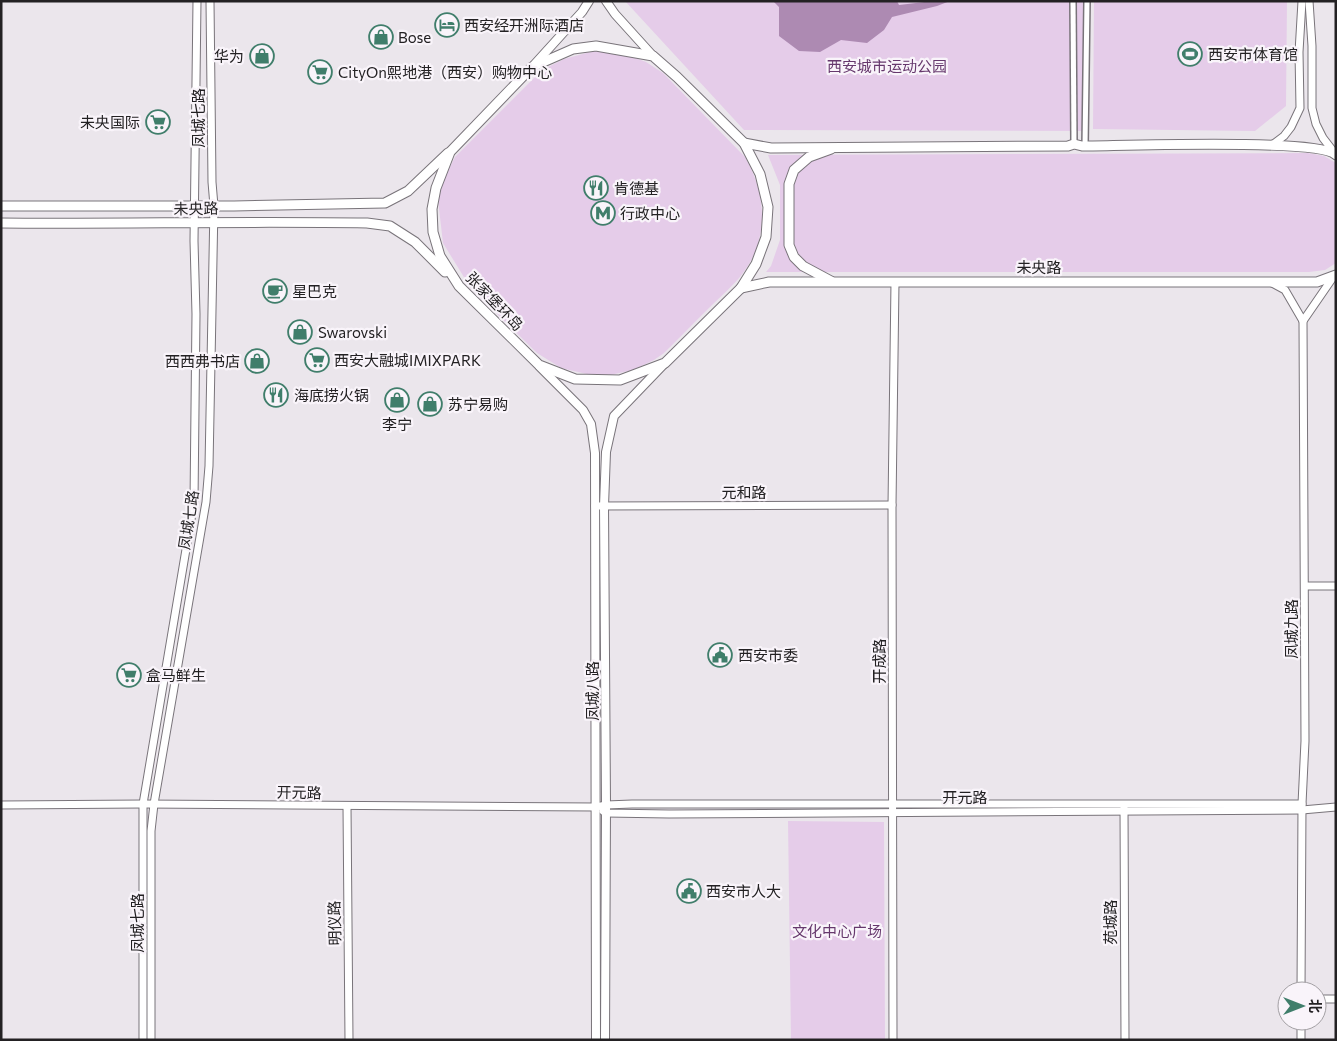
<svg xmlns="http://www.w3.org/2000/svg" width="1337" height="1041" viewBox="0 0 1337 1041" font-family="Commissioner,'Noto Sans SC',sans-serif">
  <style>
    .green { fill: #e5cce9 }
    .water { fill: #ad8ab2 }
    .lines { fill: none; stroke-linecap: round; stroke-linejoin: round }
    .minor-casing { stroke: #79747a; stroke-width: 8 }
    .tertiary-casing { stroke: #79747a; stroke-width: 9 }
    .secondary-casing { stroke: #79747a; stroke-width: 10 }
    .primary-casing { stroke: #79747a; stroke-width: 11 }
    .minor { stroke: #fff; stroke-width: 5 }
    .tertiary { stroke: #fff; stroke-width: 7 }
    .secondary { stroke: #fff; stroke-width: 8 }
    .primary { stroke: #fff; stroke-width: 9 }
    .labels { text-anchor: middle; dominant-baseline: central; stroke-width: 4.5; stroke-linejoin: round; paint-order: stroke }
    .poi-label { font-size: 15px; fill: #232123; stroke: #f9f4fa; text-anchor: start }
    .park-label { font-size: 15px; fill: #66386d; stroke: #f9f4fa }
    .street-label { font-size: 15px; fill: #232123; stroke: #f9f4fa }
  </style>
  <rect width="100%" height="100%" fill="#ebe6ec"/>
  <g class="green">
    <polygon points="625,1 1090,1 1089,131 744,130"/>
    <polygon points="1094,1 1287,1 1286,106 1255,131 1093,129"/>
    <path d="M594,51l19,1 17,4 16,6 17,11 82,84c21,36 25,80 -2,116 -9,12 -21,22 -32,33 -16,16 -31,31 -47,47l-10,7 -21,10 -23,5h-19l-30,-7 -24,-15 -67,-66 -27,-44 -5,-43 7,-23 10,-20 87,-87 22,-11z"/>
    <polygon points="1308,153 1324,156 1336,163 1336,263 1325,270 1309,272 766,272 771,266 780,240 780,185 768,155"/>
    <polygon points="788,821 884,822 885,1040 791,1040"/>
  </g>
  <polygon class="water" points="773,1 897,1 899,5 933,1 950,1 937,6 892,17 884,30 867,43 841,40 820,52 799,51 779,36 779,7"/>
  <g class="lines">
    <g class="minor-casing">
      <g id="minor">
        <polyline points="1073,1 1074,144"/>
        <polyline points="1085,146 1087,1"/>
      </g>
    </g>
    <g class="tertiary-casing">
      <g id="tertiary">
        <polyline points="1309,1 1312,46 1312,108 1316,124 1323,138 1333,151"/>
        <polyline points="1272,145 1284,136 1291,127 1300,108 1299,52 1302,1"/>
        <polyline points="1272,283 1285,290 1303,321"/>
        <polyline points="595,506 892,505"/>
        <polyline points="1305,586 1336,586"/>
        <polyline points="1,805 143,804 596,807 606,805 632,804 1302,804"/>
        <polyline points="347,806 349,1040"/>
        <polyline points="1124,807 1125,1040"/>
        <polyline points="603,811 606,813 669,814 1302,810 1336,807"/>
        <polyline points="1301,991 1302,804 1305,741 1303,321 1334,276"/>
        <polyline points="1317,999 1336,999"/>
        <polyline points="1301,1021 1301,1040"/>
        <polyline points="143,1040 143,804 194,502 196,314 194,241 197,1"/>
        <polyline points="151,1040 151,831 154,804 206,502 209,466 214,206 212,182 210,1"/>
        <polyline points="893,1040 892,505 895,282"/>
      </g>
    </g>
    <g class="secondary-casing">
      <g id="secondary">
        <polyline points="606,1 615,14 653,56"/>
        <polyline points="533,66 582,12 589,1"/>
        <polyline points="540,367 583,410 591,424 595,453 596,1040"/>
        <polyline points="605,1040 606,805 604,506 606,452 614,416 664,364"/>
      </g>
    </g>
    <g class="primary-casing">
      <g id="primary">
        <polygon points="596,46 653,56 677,77 744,143 760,174 768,207 766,237 756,264 741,288 665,363 620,380 575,379 539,365 459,286 440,256 433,232 432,209 436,188 450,152 532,67 573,49"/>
        <path d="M744,143l27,5 297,-2 6,-2 8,2c35,0 238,-8 254,9"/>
        <polyline points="831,149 809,157 794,170 789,184 789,245 794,257 803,266 831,281"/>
        <polyline points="1,206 234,206 385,203 408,191 448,153"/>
        <path d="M1,223c122,1 244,-2 366,0l23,3 25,16 30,30"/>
        <polyline points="741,288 769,282 1317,282 1336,275"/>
      </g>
    </g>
    <use href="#minor" class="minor"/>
    <use href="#tertiary" class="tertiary"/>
    <use href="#secondary" class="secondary"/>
    <use href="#primary" class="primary"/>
  </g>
  <defs>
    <g id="hotel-ring" transform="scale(1.25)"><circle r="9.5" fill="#f9f4fa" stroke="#407e6b" stroke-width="1.5"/><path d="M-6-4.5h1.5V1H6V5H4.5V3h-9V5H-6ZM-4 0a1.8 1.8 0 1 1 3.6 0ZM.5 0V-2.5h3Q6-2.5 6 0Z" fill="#407e6b"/></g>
    <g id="shop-ring" transform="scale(1.25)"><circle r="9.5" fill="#f9f4fa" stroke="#407e6b" stroke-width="1.5"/><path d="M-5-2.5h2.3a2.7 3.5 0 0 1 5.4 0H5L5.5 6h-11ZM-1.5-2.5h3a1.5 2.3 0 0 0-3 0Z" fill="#407e6b"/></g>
    <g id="stadium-ring" transform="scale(1.25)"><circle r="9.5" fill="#f9f4fa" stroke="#407e6b" stroke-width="1.5"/><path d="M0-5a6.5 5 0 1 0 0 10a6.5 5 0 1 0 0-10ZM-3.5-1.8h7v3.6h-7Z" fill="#407e6b"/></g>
    <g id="supermarket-ring" transform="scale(1.25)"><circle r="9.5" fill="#f9f4fa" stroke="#407e6b" stroke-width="1.5"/><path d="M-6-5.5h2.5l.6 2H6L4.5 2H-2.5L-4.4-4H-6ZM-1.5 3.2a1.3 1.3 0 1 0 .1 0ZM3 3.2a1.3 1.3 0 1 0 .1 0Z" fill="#407e6b"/></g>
    <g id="restaurant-ring" transform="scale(1.25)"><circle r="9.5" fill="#f9f4fa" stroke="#407e6b" stroke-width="1.5"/><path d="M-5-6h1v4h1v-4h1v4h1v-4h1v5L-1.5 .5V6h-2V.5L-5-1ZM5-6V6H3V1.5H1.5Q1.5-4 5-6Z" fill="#407e6b"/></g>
    <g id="metro-ring" transform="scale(1.25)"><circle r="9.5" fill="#f9f4fa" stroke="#407e6b" stroke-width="1.5"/><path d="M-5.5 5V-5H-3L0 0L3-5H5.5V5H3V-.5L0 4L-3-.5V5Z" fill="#407e6b"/></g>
    <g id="cafe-ring" transform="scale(1.25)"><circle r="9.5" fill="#f9f4fa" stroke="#407e6b" stroke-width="1.5"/><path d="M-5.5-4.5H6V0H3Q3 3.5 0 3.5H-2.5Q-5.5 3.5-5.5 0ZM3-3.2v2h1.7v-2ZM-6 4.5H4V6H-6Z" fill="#407e6b"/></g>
    <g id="civic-ring" transform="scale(1.25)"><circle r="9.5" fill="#f9f4fa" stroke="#407e6b" stroke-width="1.5"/><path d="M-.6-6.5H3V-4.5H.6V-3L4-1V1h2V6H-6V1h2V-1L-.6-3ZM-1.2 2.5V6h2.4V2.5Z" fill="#407e6b"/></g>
  </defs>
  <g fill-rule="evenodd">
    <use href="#hotel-ring" x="447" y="25"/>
    <use href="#shop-ring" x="381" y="37"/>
    <use href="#stadium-ring" x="1190" y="54"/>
    <use href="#shop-ring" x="262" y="56"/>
    <use href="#supermarket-ring" x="320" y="72"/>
    <use href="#supermarket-ring" x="158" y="122"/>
    <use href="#restaurant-ring" x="596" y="188"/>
    <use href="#metro-ring" x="603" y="213"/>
    <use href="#cafe-ring" x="275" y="291"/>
    <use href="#shop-ring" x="300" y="332"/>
    <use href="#supermarket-ring" x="317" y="360"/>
    <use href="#shop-ring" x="257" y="361"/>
    <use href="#restaurant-ring" x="276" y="395"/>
    <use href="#shop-ring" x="397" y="400"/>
    <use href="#shop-ring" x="430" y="404"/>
    <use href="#civic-ring" x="720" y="655"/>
    <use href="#supermarket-ring" x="129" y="675"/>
    <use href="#civic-ring" x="689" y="891"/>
  </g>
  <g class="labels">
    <g class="poi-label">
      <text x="464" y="25">西安经开洲际酒店</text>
      <text x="398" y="37">Bose</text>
      <text x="1208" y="54">西安市体育馆</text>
      <text x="244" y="56" text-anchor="end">华为</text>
      <text x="338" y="72">CityOn熙地港（西安）购物中心</text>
      <text x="140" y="122" text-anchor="end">未央国际</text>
      <text x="614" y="188">肯德基</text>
      <text x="620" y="213">行政中心</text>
      <text x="292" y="291">星巴克</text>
      <text x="318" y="332">Swarovski</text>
      <text x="334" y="360">西安大融城IMIXPARK</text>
      <text x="240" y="361" text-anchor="end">西西弗书店</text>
      <text x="294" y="395">海底捞火锅</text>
      <text x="448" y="404">苏宁易购</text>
      <text x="397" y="424" text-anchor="middle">李宁</text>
      <text x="738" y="655">西安市委</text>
      <text x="146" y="675">盒马鲜生</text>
      <text x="706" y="891">西安市人大</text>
    </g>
    <g class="park-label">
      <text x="887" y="66">西安城市运动公园</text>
      <text x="837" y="931">文化中心广场</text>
    </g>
    <g class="street-label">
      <text transform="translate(198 118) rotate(-90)">凤城七路</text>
      <text transform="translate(196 208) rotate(-1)">未央路</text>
      <text x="1039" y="267">未央路</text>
      <text transform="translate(495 301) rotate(46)">张家堡环岛</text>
      <text x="744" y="492">元和路</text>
      <text transform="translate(188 520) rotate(-81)">凤城七路</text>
      <text transform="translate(1291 629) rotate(-90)">凤城九路</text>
      <text transform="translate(879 661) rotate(-90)">开成路</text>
      <text transform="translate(592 691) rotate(-90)">凤城八路</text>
      <text transform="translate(299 792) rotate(1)">开元路</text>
      <text x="965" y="797">开元路</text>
      <text transform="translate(1110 922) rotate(-90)">苑城路</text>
      <text transform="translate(137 923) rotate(-90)">凤城七路</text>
      <text transform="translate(334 923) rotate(-91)">明仪路</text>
    </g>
  </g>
  <rect width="1337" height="1041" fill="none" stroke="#232123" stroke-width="5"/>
  <g transform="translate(1302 1006) rotate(90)"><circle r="24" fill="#f9f4fa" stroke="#a3a0a4"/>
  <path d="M0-4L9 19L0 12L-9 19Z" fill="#407e6b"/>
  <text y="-8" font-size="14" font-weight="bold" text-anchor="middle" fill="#232123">北</text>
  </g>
</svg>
